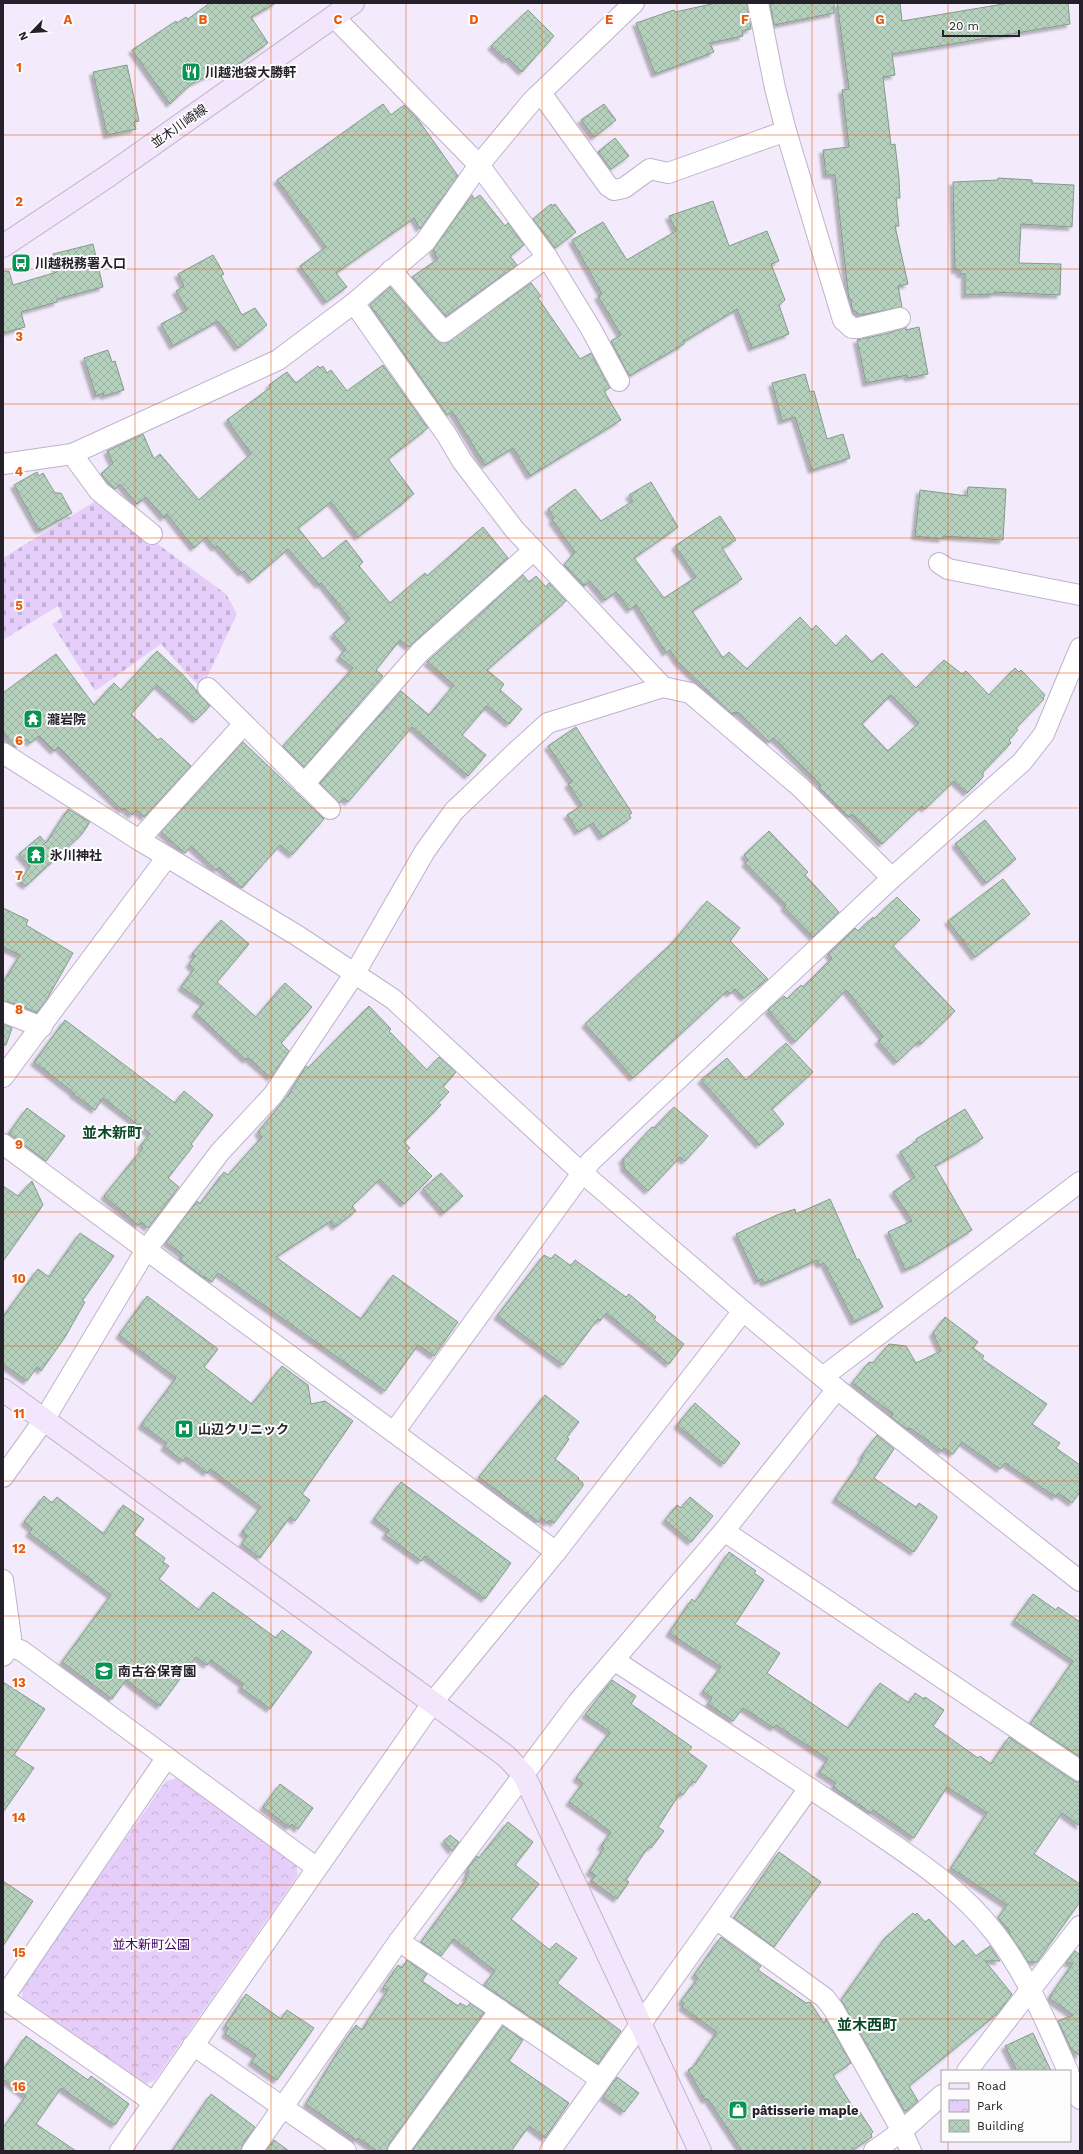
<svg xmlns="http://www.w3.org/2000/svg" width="1083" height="2154" viewBox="0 0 1083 2154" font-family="'Work Sans','Noto Sans JP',sans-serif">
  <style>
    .cemetery { fill: url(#cemetery-stones) }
    .park { fill: url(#park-crowns) }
    .building { fill: url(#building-cross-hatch); stroke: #839c8b; fill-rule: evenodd; filter: url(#shadow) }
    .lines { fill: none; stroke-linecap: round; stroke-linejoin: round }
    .street-casing { stroke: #bfb2cb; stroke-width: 22 }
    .secondary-casing { stroke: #bfb2cb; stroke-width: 24 }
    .street { stroke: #fff; stroke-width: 20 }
    .secondary { stroke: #f2e5fc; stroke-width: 22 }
    .grid { fill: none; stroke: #e8590c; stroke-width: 1; stroke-opacity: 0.55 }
    .labels { text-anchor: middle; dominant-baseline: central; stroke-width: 4; stroke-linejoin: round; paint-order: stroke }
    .poi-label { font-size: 13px; font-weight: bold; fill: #25202a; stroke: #fcfcfc; text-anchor: start }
    .street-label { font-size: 13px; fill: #25202a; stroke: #fcfcfc }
    .park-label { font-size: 13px; fill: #46006b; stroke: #fcfcfc }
    .quarter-label { font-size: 15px; font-weight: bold; fill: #0e4929; stroke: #fcfcfc }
    .grid-label { font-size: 13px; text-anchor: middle; font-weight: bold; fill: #e8590c; stroke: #fcfcfc; stroke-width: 4; stroke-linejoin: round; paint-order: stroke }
  </style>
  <defs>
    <pattern id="cemetery-stones" width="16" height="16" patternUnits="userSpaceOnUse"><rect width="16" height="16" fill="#e5cefa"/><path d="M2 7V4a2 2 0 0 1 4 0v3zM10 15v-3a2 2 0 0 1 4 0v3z" fill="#c4b1d6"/></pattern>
    <pattern id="park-crowns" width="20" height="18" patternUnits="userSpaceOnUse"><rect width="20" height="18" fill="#e5cefa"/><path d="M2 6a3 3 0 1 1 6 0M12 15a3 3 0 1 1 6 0" fill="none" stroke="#c4b1d6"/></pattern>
    <pattern id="building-cross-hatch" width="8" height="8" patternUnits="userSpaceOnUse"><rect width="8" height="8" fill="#b5d0bd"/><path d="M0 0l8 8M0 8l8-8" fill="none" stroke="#9cb2a3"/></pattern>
    <filter id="shadow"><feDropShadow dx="-3.5" dy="3.5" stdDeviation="1" flood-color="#0004"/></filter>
  </defs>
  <rect width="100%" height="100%" fill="#f3ebfb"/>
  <polygon class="cemetery" points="94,502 100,502 226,594 237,614 202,688 190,677 161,644 95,691 52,624 63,617 58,606 3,640 3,558"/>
  <polygon class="park" points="177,1778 296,1864 298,1875 155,2080 146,2084 23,1999 21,1988 166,1781"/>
  <g class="building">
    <polygon points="210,3 276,3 251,17 268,43 228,71 207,76 191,84 170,104 132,50 176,21 177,23 186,17 188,19"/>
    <polygon points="716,3 747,3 751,29 742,31 743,36 710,43 714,52 655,74 636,23 674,10 675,12"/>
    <polygon points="770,3 834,3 834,13 774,25"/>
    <polygon points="837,3 900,3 902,21 1009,3 1068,3 1070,24 892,54 895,75 883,77 891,145 895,144 899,178 900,198 896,198 899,226 895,226 908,284 898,286 902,307 861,315 852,310 851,299 849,300 835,175 826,175 823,150 849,147 842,90 849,89"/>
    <polygon points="528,10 554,36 522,72 508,58 506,60 491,46"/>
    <polygon points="127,65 139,121 134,122 136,129 107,135 93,72"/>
    <polygon points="383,104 391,115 404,105 417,118 458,176 420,229 414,218 336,273 347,287 326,302 300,266 326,247 277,180"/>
    <polygon points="604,104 616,120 594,137 581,120"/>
    <polygon points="615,138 629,156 611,169 598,152"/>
    <polygon points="998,178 1032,180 1032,183 1074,185 1072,227 1021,224 1019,263 1061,264 1060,295 994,292 994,294 965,295 965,274 960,274 960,270 955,270 953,182 998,180"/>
    <polygon points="472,195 474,199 480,195 505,226 508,223 524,245 510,256 517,265 446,316 412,277 438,259 433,250"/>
    <polygon points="713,201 729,246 767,231 779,261 771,264 785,300 779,305 789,334 752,348 737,309 683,342 684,344 629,376 611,341 621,335 598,296 602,294 572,240 603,222 627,260 676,231 669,216"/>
    <polygon points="551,204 552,206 555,204 576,232 555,248 533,219"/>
    <polygon points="93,244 103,287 57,299 57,302 21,312 25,327 3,333 3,271 9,271 13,285 57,272 53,254"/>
    <polygon points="213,255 224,274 221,276 242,315 255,308 267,325 238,348 218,321 173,346 161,324 187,310 176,291 184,286 178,274"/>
    <polygon points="531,283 541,296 538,298 580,359 591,353 610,388 604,391 621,420 530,476 513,448 485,465 452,411 447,415 370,305 390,287 435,339 446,343"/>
    <polygon points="906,327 906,330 919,327 928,374 908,378 907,375 866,383 857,340 889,333"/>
    <polygon points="108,350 112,362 115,361 124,390 104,396 103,393 96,396 84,358"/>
    <polygon points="383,365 428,428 388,459 414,494 405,500 406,501 358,537 331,502 298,528 323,559 346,540 363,562 359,566 390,603 425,573 427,576 483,527 508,558 409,647 400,640 376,670 383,676 304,767 283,746 353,668 339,657 346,649 333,634 350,619 321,583 319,585 288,549 252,580 244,571 242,573 217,546 215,548 206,537 194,548 167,514 164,518 146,497 137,504 120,484 115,489 101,474 113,463 107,451 143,434 154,459 160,454 199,500 251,454 227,420 271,387 269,385 287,372 296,383 318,366 320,368 323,366 327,373 331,370 347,391"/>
    <polygon points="805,374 810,392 814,391 827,439 843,434 850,458 812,470 795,417 782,421 772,383"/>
    <polygon points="37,472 39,476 43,473 55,493 61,493 72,513 41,530 38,529 14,485"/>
    <path d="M651,482l27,45 -44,31 30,40 32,-21 -21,-31 45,-30 16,24 -14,8 20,31 -50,32 31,47 6,-6 18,17 53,-52 12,13 4,-5 20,21 10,-11 26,27 10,-9 34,35 28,-28 18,14 4,-3 23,24 26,-27 4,4 2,-2 24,25 -2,3 1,1 -28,29 2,2 -9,10 2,3 -28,29v5l-16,16 -13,-12 -29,28 -3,-3 -40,38 -30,-30 -3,3 -30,-30 2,-2 -43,-43 -5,-4 -4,4 -31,-30 -2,2 -2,-2 -2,2 -55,-53 -7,-11 -4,3 -30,-48 -6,5 -14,-18 -11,8 -15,-19 -6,5 -20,-21 11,-13 -23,-32 2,-2 -6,-9 27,-20 26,32 32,-20 -4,-6zM891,695l28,28 -31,28 -26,-27z"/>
    <polygon points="968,487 1006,489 1003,540 943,536 942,539 915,536 920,490 967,496"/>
    <polygon points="523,575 529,582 536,576 546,587 549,583 566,601 487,670 504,684 500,690 522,709 509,724 487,706 462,735 486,755 468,776 412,727 348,802 344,798 339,803 320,783 401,691 429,715 454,685 427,662"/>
    <polygon points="157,651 184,676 210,706 196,720 157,685 131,714 158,740 161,738 191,766 144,817 136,810 132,815 124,808 122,810 58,747 54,751 39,736 30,743 27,739 15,747 3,732 3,693 56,654 94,705 114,683 121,690"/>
    <polygon points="576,727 632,813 629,815 631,818 602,837 593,823 578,832 567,815 582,805 568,784 572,782 548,746"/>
    <polygon points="243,742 324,819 292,855 280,845 242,888 219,867 216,870 191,846 185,853 161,832"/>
    <polygon points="68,809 90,822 82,834 26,886 20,881 30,866 19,854 40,836 46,843"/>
    <polygon points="985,820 1016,859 986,883 955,844"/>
    <polygon points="769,831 808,872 805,875 839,912 813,937 784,907 786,905 745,863 748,860 744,855"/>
    <polygon points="1003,879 1030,914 975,957 948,921"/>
    <polygon points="897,897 920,920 893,946 955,1011 921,1044 919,1041 897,1062 878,1041 883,1037 846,990 795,1042 768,1010 784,996 787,999 801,985 803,987 832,958 828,954 855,928 858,931 873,917 874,919"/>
    <polygon points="707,901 740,928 730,941 768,979 744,998 735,989 730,994 727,991 633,1078 585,1024 673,942"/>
    <polygon points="3,908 28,920 26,925 73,953 47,999 37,1013 20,1005 3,1001 3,983 20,955 3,947"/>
    <polygon points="221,920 249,944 217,982 256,1017 285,983 312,1007 281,1043 289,1051 271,1078 248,1058 246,1060 195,1013 204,1003 181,987 194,969 189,964 195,956 192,954"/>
    <polygon points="369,1006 391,1029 389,1031 427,1070 439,1057 456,1072 443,1087 449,1092 438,1103 441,1105 404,1142 410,1148 407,1151 432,1176 404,1204 380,1179 352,1206 356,1211 335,1227 331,1221 276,1257 361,1319 393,1275 458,1322 434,1356 418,1345 385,1391 218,1273 212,1282 205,1277 204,1278 180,1259 183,1255 166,1242 197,1201 200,1204 224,1172 228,1175 262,1137 258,1132 289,1094 306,1066 308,1068"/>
    <polygon points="65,1020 175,1103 184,1091 213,1115 191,1144 193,1146 168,1178 179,1187 148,1228 141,1222 138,1225 104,1196 143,1148 140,1146 150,1134 103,1098 95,1110 73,1094 74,1093 34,1062"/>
    <polygon points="3,1024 12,1028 6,1045 3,1045"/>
    <polygon points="786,1043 813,1072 772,1109 784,1124 759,1145 701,1080 727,1058 746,1080"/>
    <polygon points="674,1107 708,1136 685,1161 680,1157 648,1191 624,1168 624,1163 622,1160 652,1127 654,1128"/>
    <polygon points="27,1108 65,1136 46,1161 9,1133"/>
    <polygon points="965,1109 983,1138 935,1166 972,1230 920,1263 905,1270 888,1232 912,1221 893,1192 915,1177 900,1152 917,1141 916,1139"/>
    <polygon points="441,1173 463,1196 444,1213 423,1189"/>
    <polygon points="32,1181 43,1205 3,1261 3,1186 18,1196"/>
    <polygon points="830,1199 857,1260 859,1259 883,1307 854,1322 824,1263 820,1265 817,1260 768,1282 764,1283 762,1279 758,1281 736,1234 777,1215 795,1209 796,1214"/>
    <polygon points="80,1233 114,1256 82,1301 85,1302 65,1337 41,1371 37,1367 27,1381 3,1364 3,1317 38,1269 49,1277"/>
    <polygon points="555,1254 571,1266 575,1260 626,1297 629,1294 656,1317 654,1320 684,1344 669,1364 606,1313 600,1321 598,1319 563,1365 497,1316 544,1255 551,1259"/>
    <polygon points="147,1296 218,1349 204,1367 252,1404 282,1366 308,1385 311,1404 325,1401 353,1421 302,1494 310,1500 295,1521 290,1517 260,1558 242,1544 247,1536 242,1532 261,1507 210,1469 207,1473 186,1457 183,1461 164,1447 167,1443 141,1425 176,1378 119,1335"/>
    <polygon points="945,1317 978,1342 973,1348 984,1356 982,1359 1047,1404 1032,1424 1060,1443 1056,1448 1080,1465 1080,1492 1072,1503 1058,1493 1056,1497 1005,1463 1000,1469 962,1442 953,1454 944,1448 942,1451 910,1428 908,1430 891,1417 893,1414 852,1383 869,1362 873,1363 889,1344 906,1346 916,1363 941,1351 933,1333"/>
    <polygon points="545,1395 579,1422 567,1437 569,1439 555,1459 579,1478 578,1479 583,1483 583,1486 554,1523 549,1520 547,1523 541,1518 538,1522 479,1477"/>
    <polygon points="695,1403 740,1443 724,1464 677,1425"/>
    <polygon points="877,1435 894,1449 874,1478 916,1507 919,1503 937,1516 937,1518 914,1552 835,1499 863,1458 861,1457"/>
    <polygon points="401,1482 511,1563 485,1599 425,1556 421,1561 385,1535 389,1530 374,1519"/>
    <polygon points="44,1496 52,1503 57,1497 104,1534 123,1505 144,1519 133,1534 165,1558 163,1562 169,1566 159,1579 199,1610 213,1592 276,1638 282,1630 312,1652 270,1709 241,1688 243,1684 211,1660 207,1665 196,1657 160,1706 126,1680 112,1699 62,1662 111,1595 29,1533 32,1529 24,1522"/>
    <polygon points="690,1497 713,1516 691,1542 665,1520 677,1505 681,1508"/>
    <polygon points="729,1552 756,1571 754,1573 764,1580 735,1624 780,1653 767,1673 848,1728 880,1683 909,1703 915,1693 924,1699 925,1697 944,1710 933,1726 978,1758 980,1756 991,1764 1009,1737 1074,1781 1080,1782 1080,1826 1062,1813 1034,1854 1080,1884 1080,1902 1037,1962 1028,1962 1009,1933 1010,1932 998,1918 1007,1905 951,1868 987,1813 947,1787 914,1838 873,1810 871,1813 833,1787 836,1783 819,1772 828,1759 776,1725 774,1728 743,1708 733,1721 708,1704 712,1698 703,1691 721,1667 669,1633 692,1599 695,1602"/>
    <polygon points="1033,1594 1056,1610 1058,1607 1080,1622 1080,1757 1030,1724 1073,1661 1014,1621"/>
    <polygon points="612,1680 636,1696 631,1704 692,1747 688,1752 707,1766 695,1783 693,1781 683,1795 680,1793 658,1827 664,1831 651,1848 649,1846 626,1880 629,1882 617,1899 591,1881 595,1875 589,1872 604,1848 601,1846 611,1832 569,1802 583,1783 576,1778 610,1732 585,1715"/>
    <polygon points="3,1682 45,1709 14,1755 34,1768 3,1812"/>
    <polygon points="280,1784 313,1808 298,1829 292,1824 289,1827 263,1807"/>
    <polygon points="508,1822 533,1842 515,1865 539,1884 511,1919 550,1950 556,1943 577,1958 557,1983 621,2031 598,2064 484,1985 495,1971 454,1939 441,1956 421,1942 467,1879 465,1877 469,1872 467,1869 477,1856 479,1858"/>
    <polygon points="450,1835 459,1842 452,1851 444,1841"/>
    <polygon points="779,1852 821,1882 774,1947 734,1918"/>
    <polygon points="3,1881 33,1901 3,1946"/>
    <polygon points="913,1913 915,1915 917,1913 925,1922 929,1919 955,1947 963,1940 976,1956 990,1946 1000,1961 985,1961 1012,1994 998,2013 909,2086 918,2101 907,2111 904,2110 841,2000 885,1938"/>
    <polygon points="721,1937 761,1966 758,1970 806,2003 810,2002 824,2023 826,2019 851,2063 833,2075 856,2112 858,2109 873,2132 871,2134 872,2137 851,2151 742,2151 708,2099 705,2100 688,2070 694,2066 717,2032 682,2007 684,2003 681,2001 698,1978 694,1975"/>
    <polygon points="1075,1951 1079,1954 1080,1952 1080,2056 1071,2049 1058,2021 1073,2015 1049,1998 1073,1963 1066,1963"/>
    <polygon points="407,1960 427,1974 422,1981 458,2006 460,2003 467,2007 470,2003 484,2013 389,2144 387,2151 377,2151 358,2138 356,2140 306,2104 342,2045 356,2025 362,2030 388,1990 383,1988 398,1965 402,1968"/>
    <polygon points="246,1994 281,2019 287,2010 314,2028 277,2080 251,2062 256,2055 225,2034 228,2028 225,2026"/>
    <polygon points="503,2026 523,2040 509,2061 569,2103 545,2138 529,2126 511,2151 412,2151"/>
    <polygon points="1033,2033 1051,2071 1017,2071 1005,2046"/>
    <polygon points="26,2036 88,2080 91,2076 129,2104 115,2125 61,2088 36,2124 76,2151 3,2151 3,2128 26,2096 3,2079 3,2070"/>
    <polygon points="617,2077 639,2093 624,2112 603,2097"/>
    <polygon points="211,2094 255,2127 243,2144 241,2151 172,2151"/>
    <polygon points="274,2140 289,2151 266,2151"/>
  </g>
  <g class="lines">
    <g class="street-casing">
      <g id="street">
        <polyline points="758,3 775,88 786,131 843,320 852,328 858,328 900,318"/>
        <polyline points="334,17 479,165 547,257 591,329 619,381"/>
        <polyline points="541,93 608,186 614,190 624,188 650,169 668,173 786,131"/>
        <polyline points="391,270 444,332 547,257"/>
        <polyline points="354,303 446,434 462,461 514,529 663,687"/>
        <polyline points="72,454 99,491 152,534"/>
        <polyline points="3,464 72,454 278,360 354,303 425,242 479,165 532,101 634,3"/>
        <polyline points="939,563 948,569 1080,595"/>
        <polyline points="208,688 330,809"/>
        <polyline points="3,753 139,840 298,936 393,999 571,1163 743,1311 837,1389 1080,1581"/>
        <polyline points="304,784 420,652 534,550"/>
        <polyline points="139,840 244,724"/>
        <polyline points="3,1012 42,1027"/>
        <polyline points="3,1077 167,857"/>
        <polyline points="3,1144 556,1552"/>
        <polyline points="824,1376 1080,1182"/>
        <polyline points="394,1432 591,1161 892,878 1022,762 1044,734 1080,648"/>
        <polyline points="3,1477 44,1420 146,1250 220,1152 273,1095 355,973 425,851 454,811 517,751 548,723 663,687 690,693 800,787 892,878"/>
        <polyline points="724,1531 1080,1771"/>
        <polyline points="3,1580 11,1637 10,1646 3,1656"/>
        <polyline points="10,1646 22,1651 317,1868"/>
        <path d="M614,1660c80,53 162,105 242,159 49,34 101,65 138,113 33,42 52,91 74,139"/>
        <polyline points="716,1919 825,1998 834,2010 902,2131 911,2151"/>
        <polyline points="399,1941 600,2079"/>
        <polyline points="3,1998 153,2102"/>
        <polyline points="3,1999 167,1757"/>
        <polyline points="193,2045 346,2151"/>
        <polyline points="967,2071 1080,1926"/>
        <polyline points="1070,2077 1080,2099"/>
        <polyline points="120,2151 433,1702 556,1552 743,1311"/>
        <polyline points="252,2151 399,1941 578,1702 724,1531 837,1389"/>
        <polyline points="398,2151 500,2010"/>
        <polyline points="550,2151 809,1788"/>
        <polyline points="874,2151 902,2131 942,2095"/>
      </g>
    </g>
    <g class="secondary-casing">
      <g id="secondary">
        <polyline points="3,246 108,176 353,3"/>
        <polyline points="3,1390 506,1756 524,1775 700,2151"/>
      </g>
    </g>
    <use href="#street" class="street"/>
    <use href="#secondary" class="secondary"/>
  </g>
  <path class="grid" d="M135,3v2148M271,3v2148M406,3v2148M542,3v2148M677,3v2148M812,3v2148M948,3v2068M3,135h1077M3,269h1077M3,404h1077M3,538h1077M3,673h1077M3,808h1077M3,942h1077M3,1077h1077M3,1212h1077M3,1346h1077M3,1481h1077M3,1616h1077M3,1750h1077M3,1885h1077M3,2019h1077M948,2141v10"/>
  <defs>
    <g id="restaurant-square" transform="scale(1)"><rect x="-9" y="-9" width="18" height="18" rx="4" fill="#099454" stroke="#fcfcfc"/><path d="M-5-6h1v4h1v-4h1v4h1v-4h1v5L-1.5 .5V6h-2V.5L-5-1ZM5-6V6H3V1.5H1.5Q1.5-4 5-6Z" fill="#fff"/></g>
    <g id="bus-square" transform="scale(1)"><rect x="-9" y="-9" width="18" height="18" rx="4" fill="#099454" stroke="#fcfcfc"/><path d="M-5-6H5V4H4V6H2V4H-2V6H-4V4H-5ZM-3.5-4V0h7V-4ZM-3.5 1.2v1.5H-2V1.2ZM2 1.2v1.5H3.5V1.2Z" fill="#fff"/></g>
    <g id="temple-square" transform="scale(1)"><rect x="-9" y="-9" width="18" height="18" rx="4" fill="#099454" stroke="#fcfcfc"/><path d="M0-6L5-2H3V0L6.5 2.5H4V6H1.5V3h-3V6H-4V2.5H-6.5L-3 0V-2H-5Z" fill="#fff"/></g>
    <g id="hospital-square" transform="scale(1)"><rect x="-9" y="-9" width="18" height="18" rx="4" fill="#099454" stroke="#fcfcfc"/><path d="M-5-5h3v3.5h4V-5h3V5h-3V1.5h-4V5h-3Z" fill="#fff"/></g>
    <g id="school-square" transform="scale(1)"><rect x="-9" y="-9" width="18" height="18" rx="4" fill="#099454" stroke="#fcfcfc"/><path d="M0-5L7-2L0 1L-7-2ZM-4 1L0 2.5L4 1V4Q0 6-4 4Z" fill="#fff"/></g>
    <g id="shop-square" transform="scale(1)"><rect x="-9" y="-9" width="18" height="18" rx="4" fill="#099454" stroke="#fcfcfc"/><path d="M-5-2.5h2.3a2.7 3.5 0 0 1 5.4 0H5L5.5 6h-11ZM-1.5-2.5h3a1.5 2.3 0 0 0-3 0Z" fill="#fff"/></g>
  </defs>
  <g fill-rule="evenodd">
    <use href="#restaurant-square" x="191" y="72"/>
    <use href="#bus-square" x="21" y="263"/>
    <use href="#temple-square" x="33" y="719"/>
    <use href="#temple-square" x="36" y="855"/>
    <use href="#hospital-square" x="184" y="1429"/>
    <use href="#school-square" x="104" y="1671"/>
    <use href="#shop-square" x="738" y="2110"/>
  </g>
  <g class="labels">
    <g class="poi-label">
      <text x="205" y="72">川越池袋大勝軒</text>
      <text x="35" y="263">川越税務署入口</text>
      <text x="47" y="719">瀧岩院</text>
      <text x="50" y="855">氷川神社</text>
      <text x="198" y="1429">山辺クリニック</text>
      <text x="118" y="1671">南古谷保育園</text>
      <text x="752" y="2110">pâtisserie maple</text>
    </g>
    <g class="street-label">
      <text transform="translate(179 126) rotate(-35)">並木川崎線</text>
    </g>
    <g class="park-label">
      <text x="151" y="1944">並木新町公園</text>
    </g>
    <g class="quarter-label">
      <text x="112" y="1133">並木新町</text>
      <text x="867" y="2025">並木西町</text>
    </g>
  </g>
  <g class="grid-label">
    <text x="68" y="24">A</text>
    <text x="203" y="24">B</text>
    <text x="338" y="24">C</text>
    <text x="474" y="24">D</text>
    <text x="609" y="24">E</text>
    <text x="745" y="24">F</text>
    <text x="880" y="24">G</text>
    <text x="19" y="72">1</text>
    <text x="19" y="206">2</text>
    <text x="19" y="341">3</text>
    <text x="19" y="476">4</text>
    <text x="19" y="610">5</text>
    <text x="19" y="745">6</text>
    <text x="19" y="880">7</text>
    <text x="19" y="1014">8</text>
    <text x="19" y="1149">9</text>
    <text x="19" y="1283">10</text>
    <text x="19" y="1418">11</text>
    <text x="19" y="1553">12</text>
    <text x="19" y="1687">13</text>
    <text x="19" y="1822">14</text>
    <text x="19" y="1957">15</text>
    <text x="19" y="2091">16</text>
  </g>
  <rect width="1083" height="2154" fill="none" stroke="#25202a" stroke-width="8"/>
  <rect x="941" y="2070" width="130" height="72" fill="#fcfcfc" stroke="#a6a4a8"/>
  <rect x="949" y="2083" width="20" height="6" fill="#f2e5fc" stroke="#a6a4a8"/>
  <text x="977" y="2090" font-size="12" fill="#25202a">Road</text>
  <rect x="949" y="2100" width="20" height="12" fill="url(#park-crowns)" stroke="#a6a4a8"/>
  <text x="977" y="2110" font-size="12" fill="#25202a">Park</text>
  <rect x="949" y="2120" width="20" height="12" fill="url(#building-cross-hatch)" stroke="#a6a4a8"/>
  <text x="977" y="2130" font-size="12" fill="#25202a">Building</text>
  <g transform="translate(32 32) rotate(245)" stroke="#fcfcfc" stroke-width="3" paint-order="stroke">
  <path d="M0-3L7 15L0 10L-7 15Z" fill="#25202a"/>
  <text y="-6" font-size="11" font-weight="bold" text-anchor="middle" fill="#25202a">N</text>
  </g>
  <path d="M943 30v6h76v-6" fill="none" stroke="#25202a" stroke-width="2"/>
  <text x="949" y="30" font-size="12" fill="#25202a" stroke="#fcfcfc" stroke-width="3" paint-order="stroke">20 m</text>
</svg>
